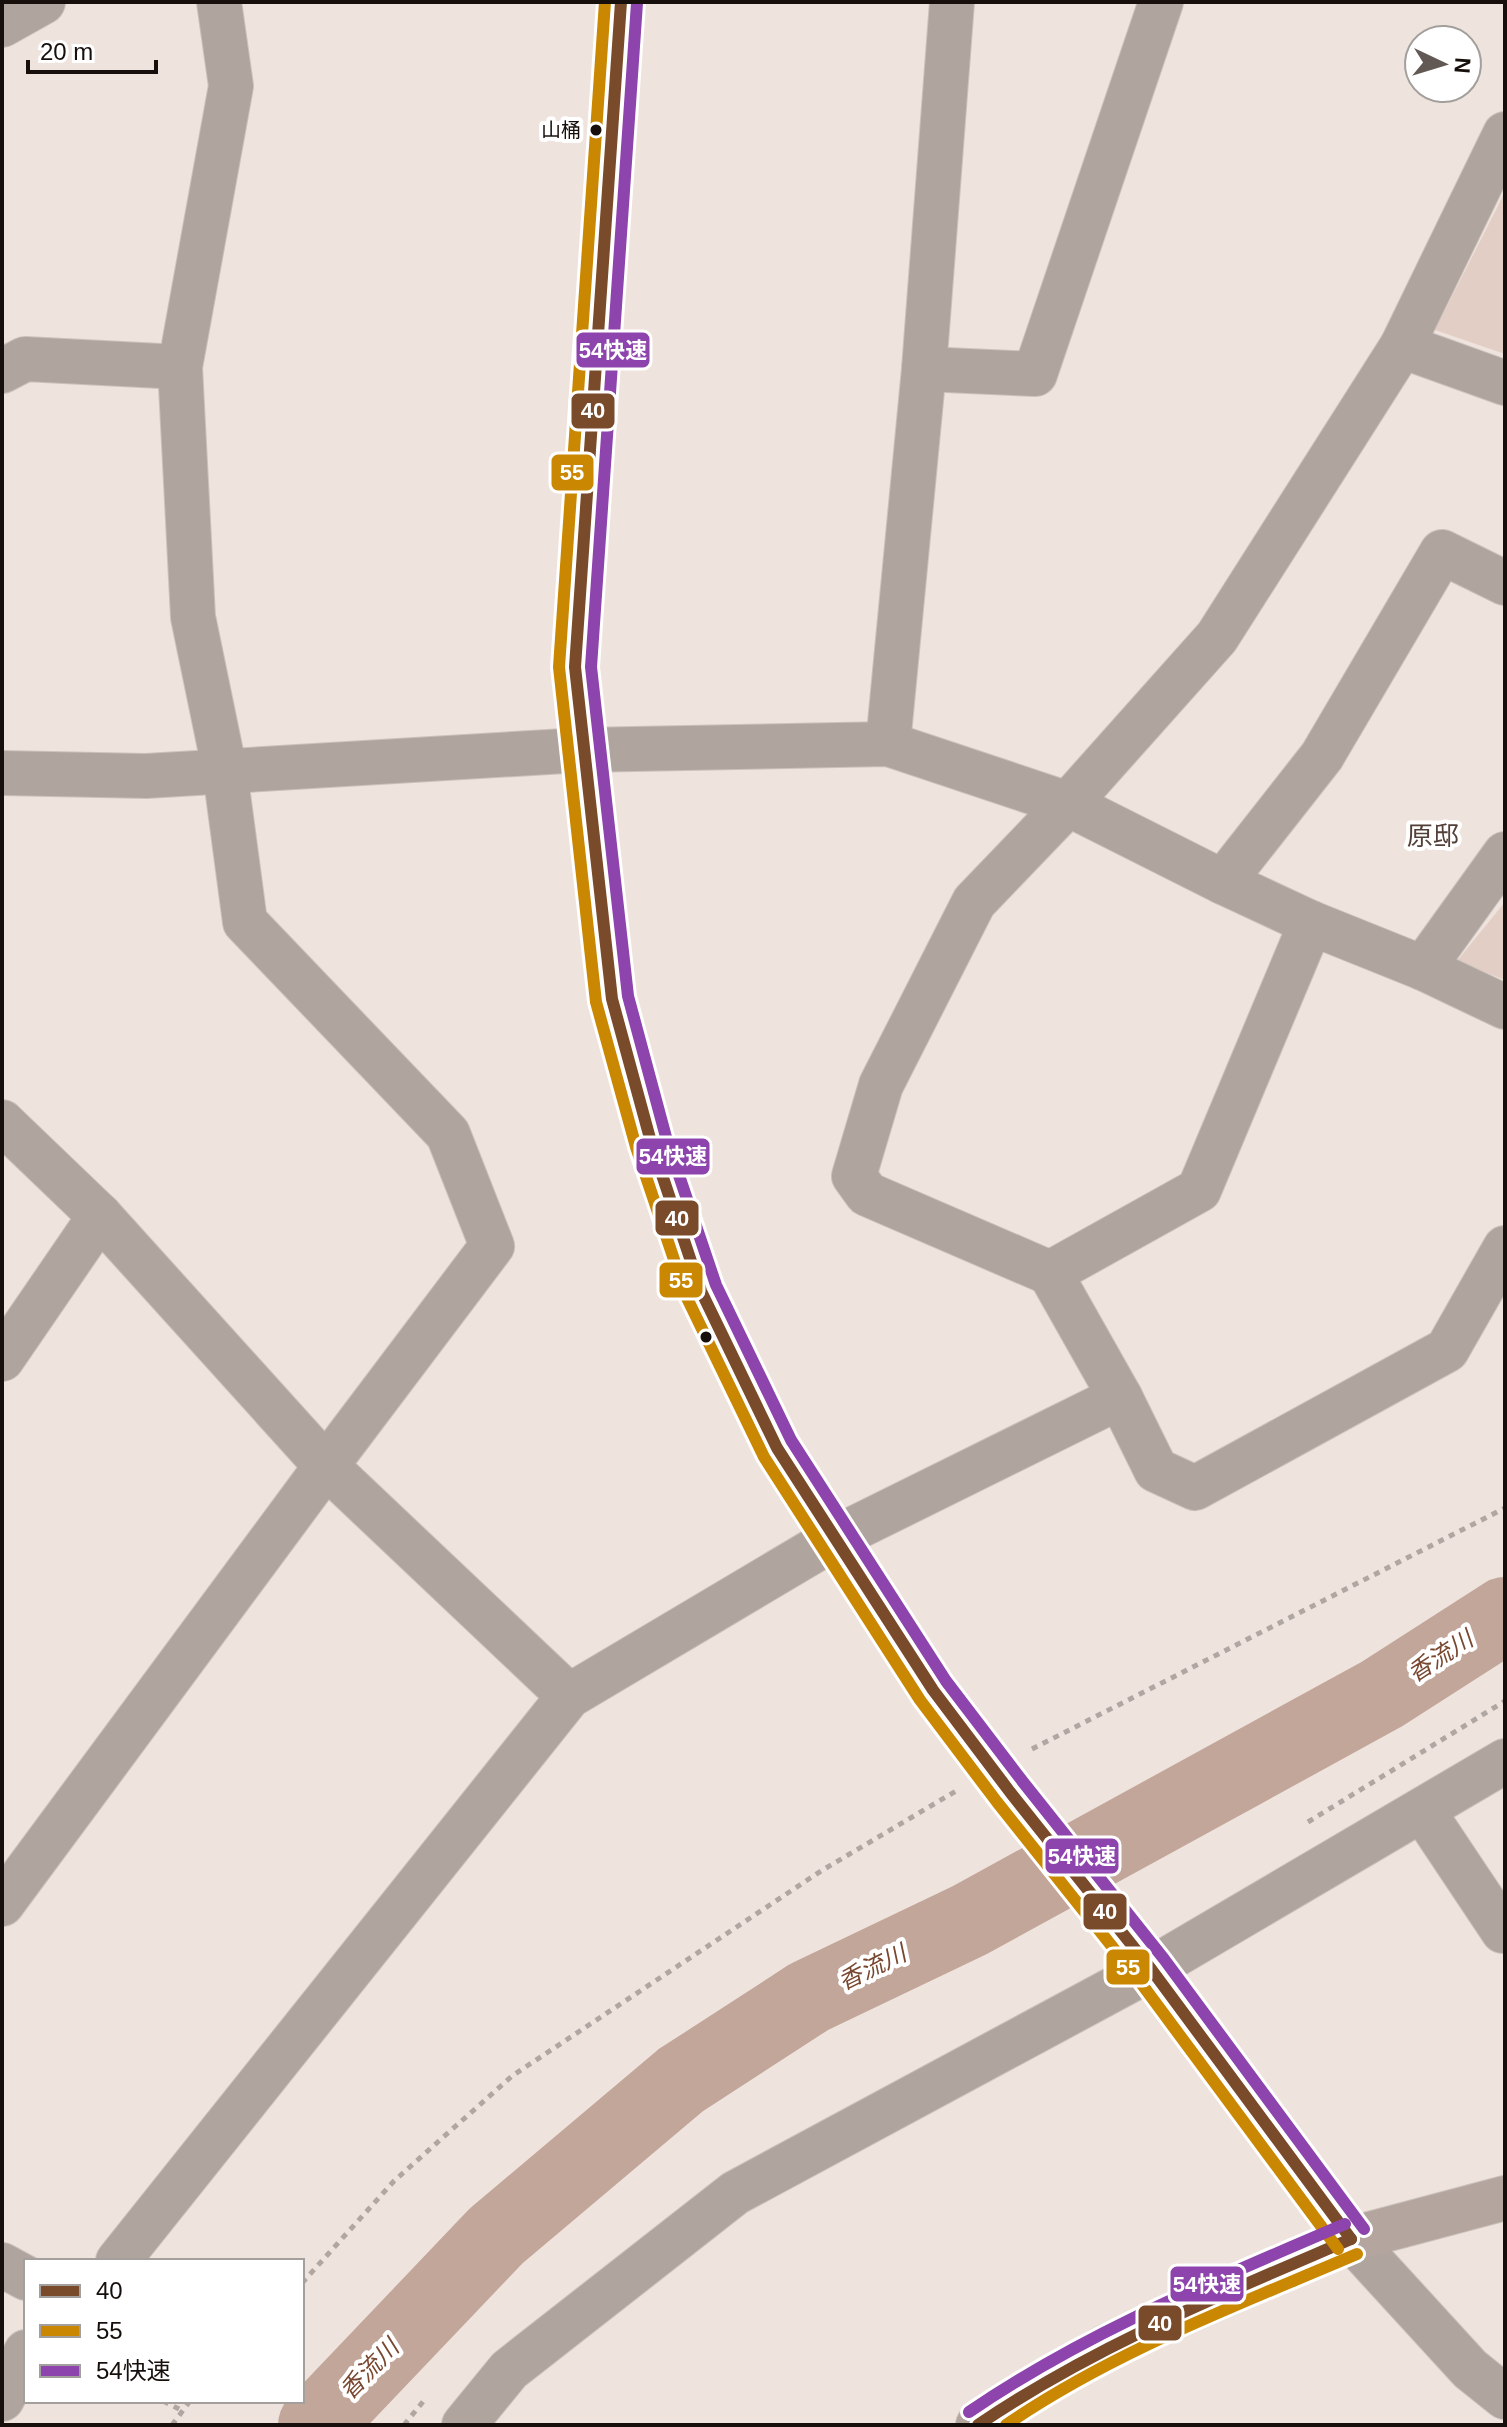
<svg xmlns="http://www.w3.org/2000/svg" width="1507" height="2427" viewBox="0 0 1507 2427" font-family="Helvetica,'Noto Sans JP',sans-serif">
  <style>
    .green { fill: #e2cec5 }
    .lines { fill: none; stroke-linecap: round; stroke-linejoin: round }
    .river { stroke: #c2a69a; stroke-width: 76 }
    .minor-casing { stroke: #cbc2bd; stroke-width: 46 }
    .major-casing { stroke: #cbc2bd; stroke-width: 46 }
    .path { stroke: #b1a7a2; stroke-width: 5; stroke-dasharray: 6 6; stroke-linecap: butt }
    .minor { stroke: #b0a49e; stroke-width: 44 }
    .major { stroke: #b4a69f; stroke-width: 44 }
    .bus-1-casing { stroke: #fff; stroke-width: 18 }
    .bus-2-casing { stroke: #fff; stroke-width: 18 }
    .bus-3-casing { stroke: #fff; stroke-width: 18 }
    .bus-1 { stroke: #7a4b2a; stroke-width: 12 }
    .bus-2 { stroke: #ca8802; stroke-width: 12 }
    .bus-3 { stroke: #8e44ad; stroke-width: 12 }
    .bus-dot { fill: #160f0b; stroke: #fff; stroke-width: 3 }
    .labels { text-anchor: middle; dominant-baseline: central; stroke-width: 8; stroke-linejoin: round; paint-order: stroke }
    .bus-label { font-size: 20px; fill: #160f0b; stroke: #fff; text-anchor: end }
    .water-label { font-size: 24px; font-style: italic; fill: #794730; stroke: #fff }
    .quarter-label { font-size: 26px; fill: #523f37; stroke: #fff }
    .line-badge { stroke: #fff; stroke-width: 3 }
    .badge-label { font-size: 22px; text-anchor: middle; font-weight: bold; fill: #fff }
  </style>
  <rect width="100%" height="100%" fill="#efe3dd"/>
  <g class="green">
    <polygon points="1505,192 1505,354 1435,330"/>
    <polygon points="1505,902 1505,980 1457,961"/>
  </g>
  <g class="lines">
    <polyline class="river" points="316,2425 496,2236 681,2080 809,1997 970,1920 1382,1694 1505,1615"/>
    <g class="minor-casing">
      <g id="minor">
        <polyline points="621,2 575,667 612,999 651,1142 701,1291 777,1448 933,1690 1010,1792 1151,1969 1351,2239 1470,2369 1505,2397"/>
        <polyline points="2,25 43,2"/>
        <polyline points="1505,134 1402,346 1217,637 1068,804 974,902 881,1085 854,1176 867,1194 1050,1273 1120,1397 1156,1470 1195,1488 1447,1350 1505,1248"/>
        <polyline points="1402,346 1505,383"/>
        <polyline points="924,369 1035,374 1161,2"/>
        <polyline points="2,371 25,359 180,367"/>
        <polyline points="888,744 924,369 952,2"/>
        <polyline points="2,773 146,776 582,750 888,744 1068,804 1223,882 1311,923 1423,968 1505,1007"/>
        <polyline points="1223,882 1322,756 1442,552 1505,583"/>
        <polyline points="1423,968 1505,854"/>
        <polyline points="2,1122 100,1216 326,1466 569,1696"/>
        <polyline points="1050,1273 1199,1190 1311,923"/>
        <polyline points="2,1359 100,1216"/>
        <polyline points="1423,1811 1503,1931 1505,1930"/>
        <polyline points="2,1904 326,1466 492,1246 448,1134 245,922 225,772 193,617 180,367 231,86 219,2"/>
        <polyline points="118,2261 569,1696 835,1538 1120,1397"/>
        <polyline points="2,2265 26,2278"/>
        <polyline points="2,2399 26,2352"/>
        <polyline points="464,2425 509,2370 735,2193 1151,1969 1505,1761"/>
      </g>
    </g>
    <g class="major-casing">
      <polyline id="major" points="978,2425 1001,2408 1108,2346 1351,2239 1505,2198"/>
    </g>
    <g class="path">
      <polyline points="1032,1749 1505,1508"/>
      <polyline points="1308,1822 1505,1701"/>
      <polyline points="302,2283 394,2181 512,2076 821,1871 956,1791"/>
      <polyline points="163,2401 181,2410"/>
      <polyline points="172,2425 190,2401"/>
      <polyline points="404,2425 426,2398"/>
    </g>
    <use href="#minor" class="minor"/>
    <use href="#major" class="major"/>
    <g class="bus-1-casing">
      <g id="bus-1">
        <polyline points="621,2 575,667 612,999 651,1142 701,1291 777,1448 933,1690 1010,1792 1151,1969 1351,2239"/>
        <path d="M978,2425c116,-79 245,-131 373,-186"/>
      </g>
    </g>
    <g class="bus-2-casing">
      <g id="bus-2">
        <polyline points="605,2 559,667 596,1002 636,1147 687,1298 764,1457 920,1700 997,1802 1138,1979 1338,2249"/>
        <path d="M1006,2425c108,-74 232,-120 351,-171"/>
      </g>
    </g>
    <g class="bus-3-casing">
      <g id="bus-3">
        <polyline points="637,3 591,667 628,996 666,1137 716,1285 791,1440 946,1681 1023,1782 1164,1959 1364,2229"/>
        <path d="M969,2412c117,-80 246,-132 376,-188"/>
      </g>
    </g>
    <use href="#bus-1" class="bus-1"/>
    <use href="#bus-2" class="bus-2"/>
    <use href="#bus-3" class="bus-3"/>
  </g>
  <g class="bus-dot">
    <circle cx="596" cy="130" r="7"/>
    <circle cx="706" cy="1337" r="7"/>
  </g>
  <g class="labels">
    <g class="bus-label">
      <text x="581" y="130">山桶</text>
    </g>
    <g class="water-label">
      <text transform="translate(1440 1656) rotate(-33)">香流川</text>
      <text transform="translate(872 1967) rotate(-26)">香流川</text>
      <text transform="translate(369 2369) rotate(-46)">香流川</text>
    </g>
    <g class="quarter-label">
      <text x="1433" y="836">原邸</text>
    </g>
  </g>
  <g class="line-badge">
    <rect x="575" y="331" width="76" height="38" rx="8" fill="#8e44ad"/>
    <rect x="570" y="392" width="46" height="38" rx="8" fill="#7a4b2a"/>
    <rect x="550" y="453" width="45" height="39" rx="8" fill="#ca8802"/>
    <rect x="635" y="1137" width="76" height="39" rx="8" fill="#8e44ad"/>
    <rect x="654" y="1199" width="46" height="38" rx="8" fill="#7a4b2a"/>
    <rect x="658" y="1261" width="46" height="38" rx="8" fill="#ca8802"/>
    <rect x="1044" y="1837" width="76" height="38" rx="8" fill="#8e44ad"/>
    <rect x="1082" y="1892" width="46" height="39" rx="8" fill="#7a4b2a"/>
    <rect x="1105" y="1948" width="46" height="38" rx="8" fill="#ca8802"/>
    <rect x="1169" y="2265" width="76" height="38" rx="8" fill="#8e44ad"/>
    <rect x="1137" y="2304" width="46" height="38" rx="8" fill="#7a4b2a"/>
  </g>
  <g class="badge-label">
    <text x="613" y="358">54快速</text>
    <text x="593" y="418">40</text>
    <text x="572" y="480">55</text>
    <text x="673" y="1164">54快速</text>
    <text x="677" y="1226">40</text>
    <text x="681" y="1288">55</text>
    <text x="1082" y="1864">54快速</text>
    <text x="1105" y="1919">40</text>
    <text x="1128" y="1975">55</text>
    <text x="1207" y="2292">54快速</text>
    <text x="1160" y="2331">40</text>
  </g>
  <rect width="1507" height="2427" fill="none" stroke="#160f0b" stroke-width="8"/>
  <rect x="24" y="2259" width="280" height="144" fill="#ffffff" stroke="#a29f9d" stroke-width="2"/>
  <rect x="40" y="2285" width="40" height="12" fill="#7a4b2a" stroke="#a29f9d" stroke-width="2"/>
  <text x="96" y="2299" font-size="24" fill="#160f0b">40</text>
  <rect x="40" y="2325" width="40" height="12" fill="#ca8802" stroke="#a29f9d" stroke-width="2"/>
  <text x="96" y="2339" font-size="24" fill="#160f0b">55</text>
  <rect x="40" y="2365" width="40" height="12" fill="#8e44ad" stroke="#a29f9d" stroke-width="2"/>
  <text x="96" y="2379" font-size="24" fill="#160f0b">54快速</text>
  <g transform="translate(1443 64) rotate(94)"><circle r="38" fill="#ffffff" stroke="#a29f9d" stroke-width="2"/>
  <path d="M0-6L14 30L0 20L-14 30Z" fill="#625954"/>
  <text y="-12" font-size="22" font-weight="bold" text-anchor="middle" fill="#160f0b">N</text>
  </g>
  <path d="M28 60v12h128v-12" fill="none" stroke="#160f0b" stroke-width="4"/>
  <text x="40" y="60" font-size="24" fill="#160f0b" stroke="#ffffff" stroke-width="6" paint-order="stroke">20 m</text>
</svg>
